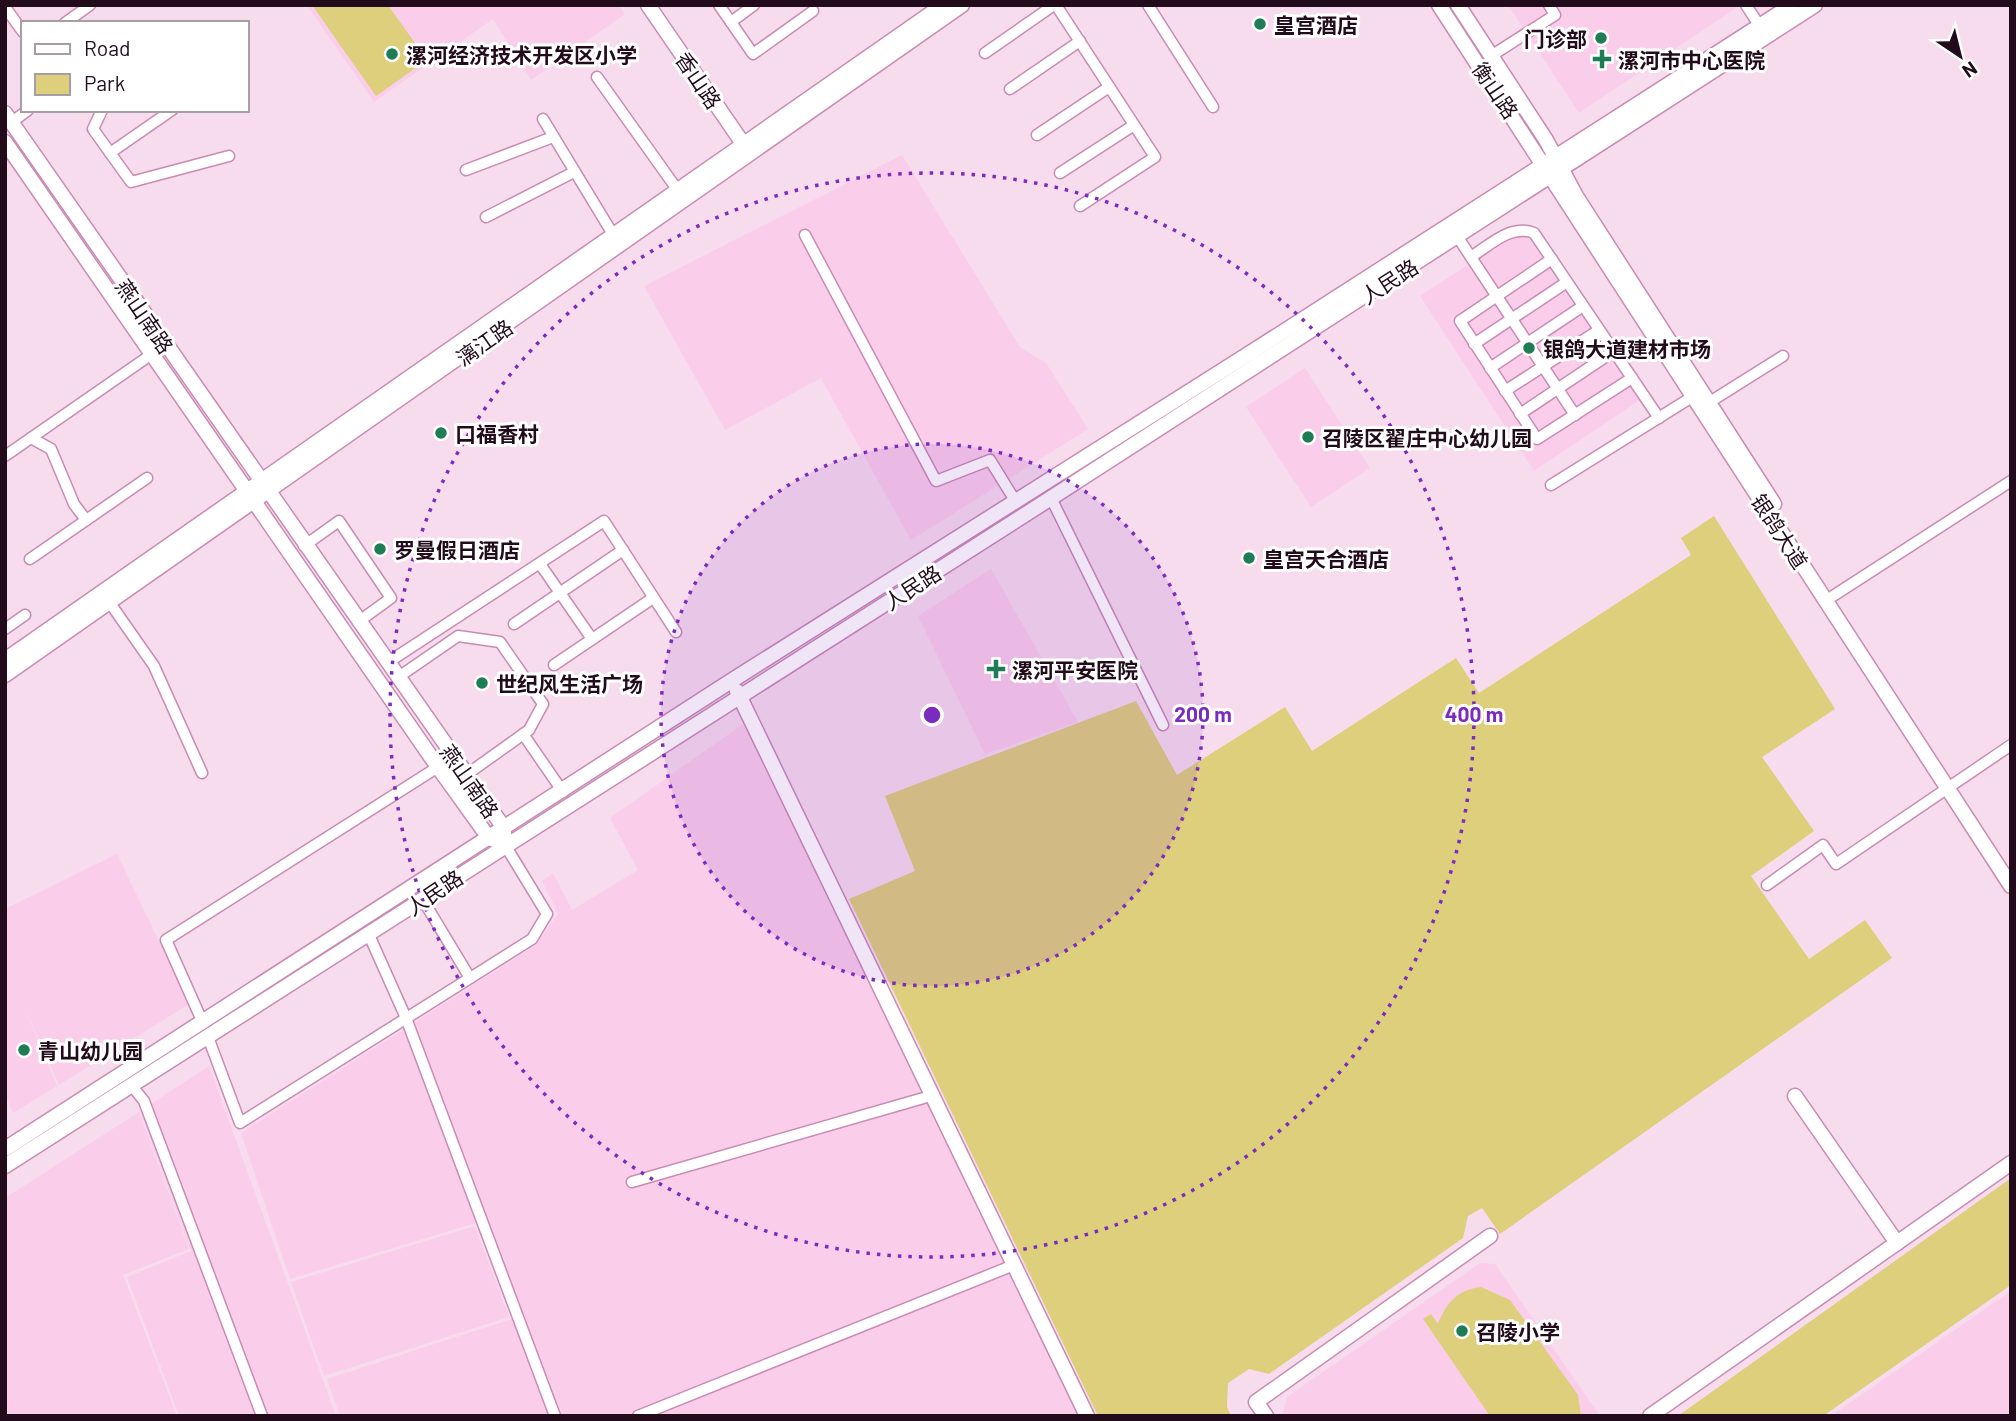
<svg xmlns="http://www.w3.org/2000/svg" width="2016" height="1421" viewBox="0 0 2016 1421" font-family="Barlow,'Noto Sans SC',sans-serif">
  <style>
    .built { fill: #faceea }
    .green { fill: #ddcf7c }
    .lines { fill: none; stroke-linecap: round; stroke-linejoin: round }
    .street-casing { stroke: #c98bb4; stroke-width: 13 }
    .secondary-casing { stroke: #c98bb4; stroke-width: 17 }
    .street { stroke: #fff; stroke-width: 10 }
    .secondary { stroke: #fff; stroke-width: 14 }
    .ring { fill: none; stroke: #7b2cbf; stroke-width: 3.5; stroke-dasharray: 3.5 7 }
    .poi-dot { fill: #1e7d54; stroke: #fff; stroke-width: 2.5 }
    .labels { text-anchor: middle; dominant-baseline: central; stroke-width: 6; stroke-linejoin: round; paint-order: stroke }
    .poi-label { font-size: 21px; font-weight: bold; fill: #220c1c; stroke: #fff; text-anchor: start }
    .street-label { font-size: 21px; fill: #220c1c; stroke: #fff }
    .centre { fill: #7b2cbf; stroke: #fff; stroke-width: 3.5 }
    .ring-label { font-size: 21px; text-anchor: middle; font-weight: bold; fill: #7b2cbf; stroke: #fff; stroke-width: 6; stroke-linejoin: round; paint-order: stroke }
  </style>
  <rect width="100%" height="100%" fill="#f7dced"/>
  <g class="built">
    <polygon points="307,5 619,5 625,14 531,80 493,19 374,102"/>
    <polygon points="1508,5 1741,5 1579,113"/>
    <polygon points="902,155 1020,347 1046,363 1088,429 911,540 821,378 725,430 644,286"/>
    <polygon points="1514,235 1525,236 1533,241 1640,400 1534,471 1420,296"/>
    <polygon points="1305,368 1370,468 1311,507 1246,407"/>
    <polygon points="991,569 1078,722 985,754 918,616"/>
    <polygon points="743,724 929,1102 1078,1416 340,1416 327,1379 521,1316 486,1220 290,1279 241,1133 536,945 558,914 542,881 553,873 572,910 638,870 610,818"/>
    <polygon points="117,854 189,1004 59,1085 23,1005 57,1086 13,1113 5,1093 5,909"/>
    <polygon points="209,1066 336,1416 179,1416 127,1277 191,1251 140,1111"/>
    <polygon points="139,1112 189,1249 123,1275 177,1416 5,1416 5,1198"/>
    <polygon points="475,1226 509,1317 324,1376 291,1282"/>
    <polygon points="1480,1263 1495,1264 1600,1416 1282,1416 1287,1397"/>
    <polygon points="2011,1291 2011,1416 1831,1416"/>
  </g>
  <g class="green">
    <polygon points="312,5 388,5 427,60 376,96"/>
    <polygon points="1714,516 1835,709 1762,757 1814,831 1751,876 1809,959 1865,920 1892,958 1500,1234 1482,1208 1468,1216 1463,1238 1269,1374 1249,1369 1228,1383 1227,1407 1231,1416 1098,1416 849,899 915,871 885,796 1136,701 1177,775 1285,707 1312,751 1456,658 1479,693 1691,555 1681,538"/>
    <polygon points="2011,1178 2011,1285 1823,1416 1678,1416"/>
    <path d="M1481,1287l29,13 68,95 3,21h-91l-67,-97 8,-5 7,10c9,-22 19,-34 43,-37z"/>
  </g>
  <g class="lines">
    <g class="street-casing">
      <g id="street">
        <polyline points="719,5 753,54 813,11"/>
        <polyline points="1056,5 1155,157 1080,206"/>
        <polyline points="1148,5 1213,107"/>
        <polyline points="1746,5 1759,25"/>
        <polyline points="5,7 23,32"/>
        <polyline points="731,22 754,5"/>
        <polyline points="65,23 90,5"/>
        <polyline points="985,53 1054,5"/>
        <polyline points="1491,56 1555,15 1549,5"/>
        <polyline points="597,77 679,192"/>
        <polyline points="1010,89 1080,41"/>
        <polyline points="102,110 93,129 131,182 229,156"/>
        <polyline points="543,119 617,241"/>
        <polyline points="12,122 28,110"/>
        <polyline points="1037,135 1109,87"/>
        <polyline points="110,153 172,110"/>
        <polyline points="466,170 553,137"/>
        <polyline points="1060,173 1134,125"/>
        <polyline points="486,217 574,172"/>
        <polyline points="805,235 936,481 990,460 1016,502"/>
        <polyline points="1457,236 1575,415"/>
        <path d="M1471,257c20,-13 40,-33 63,-24l125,185"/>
        <polyline points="1552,259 1460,321 1537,439 1632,378"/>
        <polyline points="1474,344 1567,282"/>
        <polyline points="1490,368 1583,306"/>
        <polyline points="1505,391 1599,330"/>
        <polyline points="1705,405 1783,356"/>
        <polyline points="1520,414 1614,351"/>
        <polyline points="31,438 51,449 74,504 86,520"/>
        <polyline points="5,456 152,354"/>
        <polyline points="1551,485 1692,397"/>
        <polyline points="1051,498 1163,725"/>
        <polyline points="304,546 339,521 391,598 358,622"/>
        <polyline points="30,559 147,478"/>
        <polyline points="540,564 592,639"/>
        <polyline points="1833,596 2011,481"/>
        <polyline points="110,603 154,666 202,773"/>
        <polyline points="514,624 623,550"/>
        <polyline points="5,629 25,615"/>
        <polyline points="387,663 604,521 676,632"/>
        <polyline points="554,665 653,598"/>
        <polyline points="397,678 458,636 500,642 543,704 529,730 466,775"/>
        <polyline points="523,734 563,792"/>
        <polyline points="1767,885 1823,845 1836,864 2011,745"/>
        <polyline points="423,900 470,978"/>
        <polyline points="369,935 406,1018 555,1416"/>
        <polyline points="203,1023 166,940 438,767"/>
        <polyline points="208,1037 240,1123 532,939 547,914 505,845"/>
        <polyline points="132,1086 144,1101 262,1416"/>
        <polyline points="632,1182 934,1095"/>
        <polyline points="638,1416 1014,1265"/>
      </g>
    </g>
    <g class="secondary-casing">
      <g id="secondary">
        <polyline points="648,5 748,151"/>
        <polyline points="1439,5 2011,886"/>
        <polyline points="1458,5 1546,140 1576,196 1774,504"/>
        <polyline points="5,113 504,828 504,837"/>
        <polyline points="5,142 438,767 489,838 497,841"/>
        <polyline points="5,660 943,5"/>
        <polyline points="5,675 962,5"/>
        <polyline points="737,691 1087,1416"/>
        <polyline points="1795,1096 1897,1243"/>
        <polyline points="5,1149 731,681 1247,355 1792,5"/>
        <polyline points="5,1166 1051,498 1815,5"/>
        <polyline points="1266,1416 1256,1402 1490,1236"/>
        <polyline points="1650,1416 2011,1163"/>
      </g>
    </g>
    <use href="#street" class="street"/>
    <use href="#secondary" class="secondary"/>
  </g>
  <circle cx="932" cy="715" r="271" fill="#7b2cbf" fill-opacity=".12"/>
  <g class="ring">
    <circle cx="932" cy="715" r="271"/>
    <circle cx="932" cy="715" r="542"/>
  </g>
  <g class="poi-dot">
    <circle cx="1260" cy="24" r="7"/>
    <circle cx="1601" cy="38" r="7"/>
    <circle cx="392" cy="54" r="7"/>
    <path d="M1598.5 48.5h7v7h7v7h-7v7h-7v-7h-7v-7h7z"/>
    <circle cx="1529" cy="348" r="7"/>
    <circle cx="441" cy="433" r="7"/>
    <circle cx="1308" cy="437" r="7"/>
    <circle cx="380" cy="549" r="7"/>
    <circle cx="1249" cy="558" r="7"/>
    <path d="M992.5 658.5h7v7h7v7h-7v7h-7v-7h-7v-7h7z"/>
    <circle cx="482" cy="683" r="7"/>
    <circle cx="24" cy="1050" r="7"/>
    <circle cx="1462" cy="1331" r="7"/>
  </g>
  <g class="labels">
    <g class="poi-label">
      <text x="1274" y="24">皇宫酒店</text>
      <text x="1587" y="38" text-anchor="end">门诊部</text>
      <text x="406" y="54">漯河经济技术开发区小学</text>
      <text x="1618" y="59">漯河市中心医院</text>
      <text x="1543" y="348">银鸽大道建材市场</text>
      <text x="455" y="433">口福香村</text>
      <text x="1322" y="437">召陵区翟庄中心幼儿园</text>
      <text x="394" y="549">罗曼假日酒店</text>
      <text x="1263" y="558">皇宫天合酒店</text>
      <text x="1012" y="669">漯河平安医院</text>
      <text x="496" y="683">世纪风生活广场</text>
      <text x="38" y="1050">青山幼儿园</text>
      <text x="1476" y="1331">召陵小学</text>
    </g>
    <g class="street-label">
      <text transform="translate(699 80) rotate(56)">香山路</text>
      <text transform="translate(1496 90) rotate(56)">衡山路</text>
      <text transform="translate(1389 281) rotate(-33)">人民路</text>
      <text transform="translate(145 316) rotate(56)">燕山南路</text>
      <text transform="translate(484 342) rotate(-35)">漓江路</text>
      <text transform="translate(1780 531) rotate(57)">银鸽大道</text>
      <text transform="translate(912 587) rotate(-33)">人民路</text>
      <text transform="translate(470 781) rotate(55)">燕山南路</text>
      <text transform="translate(434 892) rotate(-34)">人民路</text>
    </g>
  </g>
  <circle cx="932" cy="715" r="10" class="centre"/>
  <g class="ring-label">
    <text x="1203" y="722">200 m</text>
    <text x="1474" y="722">400 m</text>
  </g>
  <rect width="2016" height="1421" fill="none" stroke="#220c1c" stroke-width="14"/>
  <rect x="21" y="21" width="228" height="91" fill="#ffffff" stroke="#a79ea4" stroke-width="2"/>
  <rect x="35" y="44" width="35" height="10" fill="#ffffff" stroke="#a79ea4" stroke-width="2"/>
  <text x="84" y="56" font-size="21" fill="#220c1c">Road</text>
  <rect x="35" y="74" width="35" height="21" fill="#ddcf7c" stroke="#a79ea4" stroke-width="2"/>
  <text x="84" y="91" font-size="21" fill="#220c1c">Park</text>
  <g transform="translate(1960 56) rotate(145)" stroke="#ffffff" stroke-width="5" paint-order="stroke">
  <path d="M0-5L12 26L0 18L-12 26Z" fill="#220c1c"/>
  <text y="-10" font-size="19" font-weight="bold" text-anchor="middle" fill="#220c1c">N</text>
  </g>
</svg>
